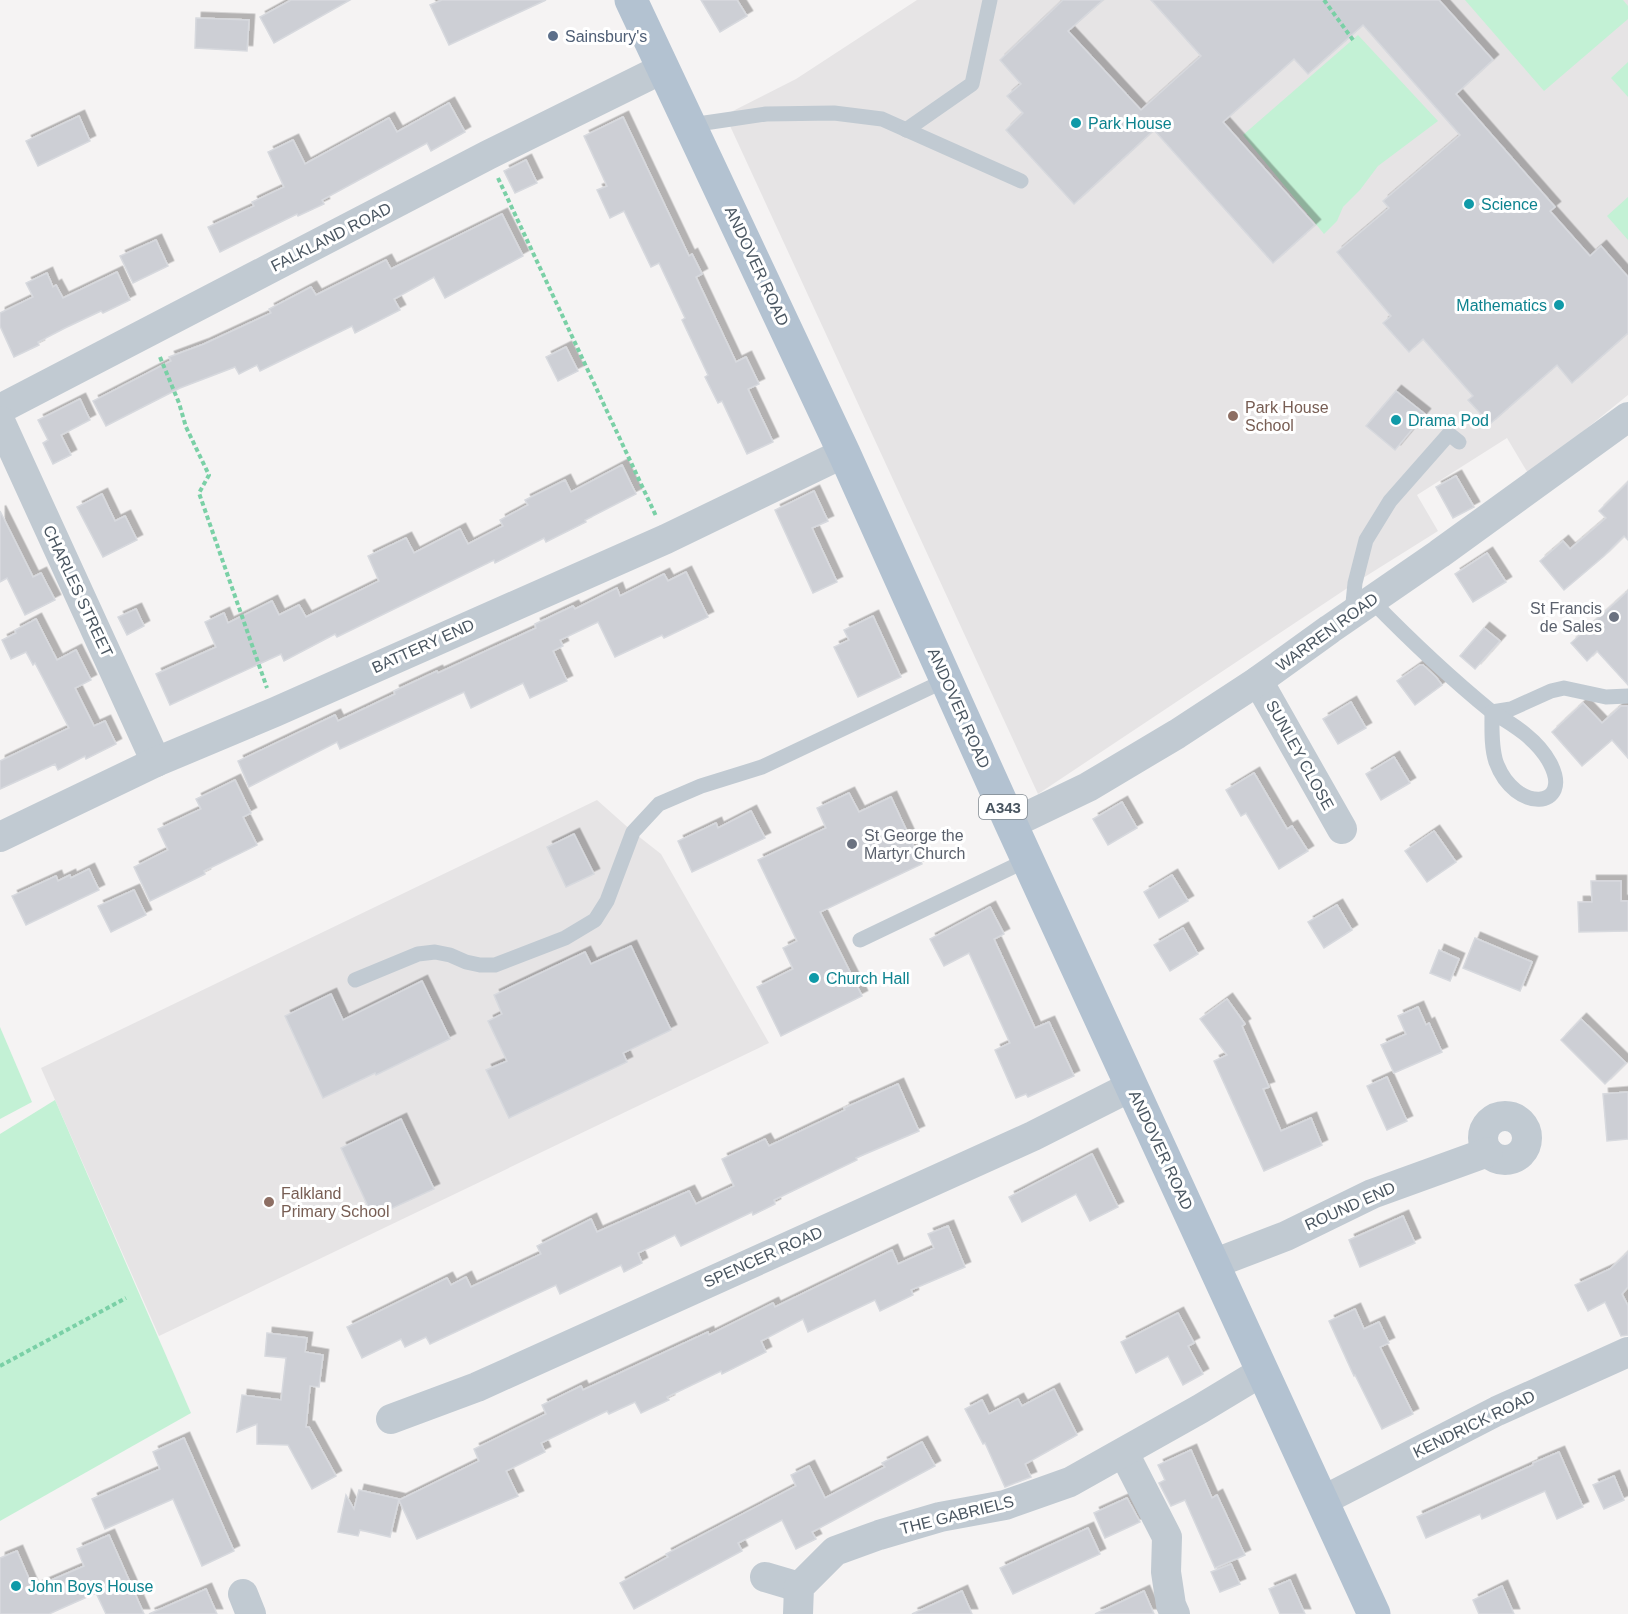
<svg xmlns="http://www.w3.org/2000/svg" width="1628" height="1614" viewBox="0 0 1628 1614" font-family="Arial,sans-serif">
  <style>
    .education { fill: #e6e4e5 }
    .green { fill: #c3f1d5 }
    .building { fill: #cdcfd5; stroke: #d7d9de; stroke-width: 1.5; filter: url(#shadow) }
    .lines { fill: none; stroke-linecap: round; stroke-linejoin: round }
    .path { stroke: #7ad0a6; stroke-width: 4; stroke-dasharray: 4.5 3; stroke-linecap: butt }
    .service { stroke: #c1cad2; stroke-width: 15 }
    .minor { stroke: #c1cad2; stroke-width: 30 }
    .primary { stroke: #b3c2d1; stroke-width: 33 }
    .service-dot { fill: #5c6f8a; stroke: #fff; stroke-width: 2 }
    .culture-dot { fill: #0f9aa8; stroke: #fff; stroke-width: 2 }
    .education-dot { fill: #8d6e63; stroke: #fff; stroke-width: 2 }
    .worship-dot { fill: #6b7280; stroke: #fff; stroke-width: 2 }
    .labels { text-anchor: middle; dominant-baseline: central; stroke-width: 6; stroke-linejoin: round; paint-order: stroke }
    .shield { fill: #fff; stroke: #808990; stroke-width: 1.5 }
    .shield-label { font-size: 15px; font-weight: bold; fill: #4a5661 }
    .service-label { font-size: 16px; fill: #4e5e75; stroke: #fff; text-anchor: start }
    .culture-label { font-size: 16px; fill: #0d838f; stroke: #fff; text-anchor: start }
    .street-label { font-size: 16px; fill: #4a5661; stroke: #fff }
    .education-label { font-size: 16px; fill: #785e54; stroke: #fff; text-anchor: start }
    .worship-label { font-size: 16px; fill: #5b616d; stroke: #fff; text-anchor: end }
  </style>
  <defs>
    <filter id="shadow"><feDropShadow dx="5.5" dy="-5.5" stdDeviation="0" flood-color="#0004"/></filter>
  </defs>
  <rect width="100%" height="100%" fill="#f5f3f3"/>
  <g class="education">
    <polygon points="917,0 1628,0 1628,395 1529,475 1507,438 1417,495 1438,531 1355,583 1038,794 725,115 796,79"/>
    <polygon points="597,800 633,832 661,854 769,1043 159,1336 41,1068"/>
  </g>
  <g class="green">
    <polygon points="1465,0 1623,0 1628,6 1628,19 1544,91"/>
    <polygon points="1358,35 1438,121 1378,166 1360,190 1343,207 1337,221 1324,234 1243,135"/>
    <polygon points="1628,62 1628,97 1611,78"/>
    <polygon points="1628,197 1628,240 1607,216"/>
    <polygon points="0,1027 32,1102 0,1119"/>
    <polygon points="55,1100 191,1413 0,1521 0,1134"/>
  </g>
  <g class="building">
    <polygon points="291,0 350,0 274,43 260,17"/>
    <polygon points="442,0 546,0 449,45 430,5"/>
    <polygon points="701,0 737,0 747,16 720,32"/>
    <polygon points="1063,0 1103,0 1068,31 1141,110 1201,56 1151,0 1439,0 1493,60 1456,94 1555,207 1550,211 1590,256 1601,246 1628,277 1628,333 1572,383 1557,365 1490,424 1468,400 1473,396 1423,339 1409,352 1383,323 1391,316 1337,252 1389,208 1383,201 1460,135 1363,25 1308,74 1294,59 1223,122 1315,225 1273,263 1154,130 1074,204 1006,130 1023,113 1007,96 1021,84 1000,60"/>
    <polygon points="196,18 249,20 247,51 195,48"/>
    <polygon points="449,103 465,132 431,151 427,143 322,200 324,204 298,216 297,214 220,252 208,227 254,206 252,202 284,187 268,152 293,140 305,164 389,118 397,132"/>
    <polygon points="79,116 90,141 38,166 26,141"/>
    <polygon points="623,117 689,256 692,254 702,274 696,277 736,362 746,357 759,384 748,389 773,442 747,454 722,401 718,403 705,377 708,375 682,320 685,318 659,263 651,267 624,211 610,218 597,190 607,186 584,136"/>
    <polygon points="526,160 537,183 515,193 504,171"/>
    <polygon points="502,214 523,256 445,298 434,277 394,299 400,310 355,333 352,326 260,371 257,365 239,374 235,367 180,388 106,426 93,401 171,361 169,357 204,344 271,313 269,309 311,287 316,295 386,260 391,269"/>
    <polygon points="156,240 168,266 133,283 120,256"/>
    <polygon points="117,272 130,300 103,313 101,311 65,328 38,342 39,345 14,357 0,326 0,313 33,297 26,283 47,273 53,287 56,285 63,298"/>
    <polygon points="566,347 578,371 558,381 546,357"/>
    <polygon points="1396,391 1425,414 1395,450 1366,426"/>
    <polygon points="80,399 90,420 61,435 71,455 53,464 43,443 48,440 38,420"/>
    <polygon points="622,465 636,494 585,520 586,522 546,542 544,538 495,563 494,560 337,637 335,634 284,661 281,654 170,705 156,674 216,647 205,622 224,613 228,623 272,601 279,615 299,605 306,617 379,581 368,556 406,538 414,553 460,529 468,544 503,526 500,520 528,505 525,500 565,480 571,492"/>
    <polygon points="1456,476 1474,507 1453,518 1436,487"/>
    <polygon points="1628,482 1628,540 1624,536 1604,556 1564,590 1540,561 1563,541 1570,549 1606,518 1599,511"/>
    <polygon points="814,491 828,521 812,528 837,582 813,593 775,510"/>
    <polygon points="102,494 115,521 125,516 137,540 103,557 77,507"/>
    <polygon points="0,511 33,577 41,573 55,600 25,615 7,578 0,582"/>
    <polygon points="1487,553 1506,582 1473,602 1455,574"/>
    <polygon points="686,572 708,617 664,638 662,635 615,657 598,622 560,640 563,646 553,651 567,681 530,698 523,683 471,708 464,692 340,749 337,742 249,787 238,761 335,715 338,721 395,694 394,691 437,671 438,673 536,628 535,624 573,606 575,609 617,588 620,596 664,574 668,581"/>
    <polygon points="1628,591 1628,685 1597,651 1587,661 1571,643"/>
    <polygon points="136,609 144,626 127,635 118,617"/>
    <polygon points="873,616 901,677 858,697 834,647 849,640 844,630"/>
    <polygon points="36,619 57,660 76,650 91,680 75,688 94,726 105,721 116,744 86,759 85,756 58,770 55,764 0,789 0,761 69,728 35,663 33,665 26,652 11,659 2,640 16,633 15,630"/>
    <polygon points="1484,628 1500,641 1475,669 1460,656"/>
    <polygon points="1420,665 1423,665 1436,677 1442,685 1415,705 1397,681"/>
    <polygon points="1351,702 1366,728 1338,744 1323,719"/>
    <polygon points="1583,703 1602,723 1621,706 1628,706 1628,758 1612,740 1582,766 1552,732"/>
    <polygon points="1394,757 1410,783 1381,800 1366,774"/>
    <polygon points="1254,773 1287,829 1292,826 1308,851 1279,869 1246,813 1241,816 1226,790"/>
    <polygon points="235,780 251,813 243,817 257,845 204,871 205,874 150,901 134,867 168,850 158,829 201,809 196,799"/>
    <polygon points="849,793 859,812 891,797 922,864 820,912 862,996 781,1036 757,987 793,969 783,948 797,941 758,860 826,828 817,808"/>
    <polygon points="1122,802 1137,828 1108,845 1093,819"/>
    <polygon points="751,811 765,838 692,872 678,841 716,823 718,828"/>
    <polygon points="1434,831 1456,862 1427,882 1405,851"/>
    <polygon points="574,834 594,874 566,887 547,847"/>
    <polygon points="89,869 99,890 26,925 12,896 56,876 58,881 70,875 71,878"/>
    <polygon points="1172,875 1188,901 1159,918 1144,892"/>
    <polygon points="1591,881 1621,881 1621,901 1628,901 1628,931 1579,932 1578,902 1592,902"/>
    <polygon points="134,890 146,915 111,932 98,906"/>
    <polygon points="1337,905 1352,930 1324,948 1308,922"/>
    <polygon points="990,907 1004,934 994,939 1035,1028 1049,1022 1074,1076 1028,1097 1026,1094 1016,1098 995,1050 1010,1043 969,953 944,966 930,939"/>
    <polygon points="1183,928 1198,954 1170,971 1154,945"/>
    <polygon points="1475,938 1532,962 1520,991 1463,968"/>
    <polygon points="631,946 671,1030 623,1053 627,1062 509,1118 486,1070 507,1061 488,1021 502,1014 494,995 585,952 591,964"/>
    <polygon points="1439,950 1459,959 1450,981 1430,973"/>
    <polygon points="422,981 450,1039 376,1075 375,1073 323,1098 285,1016 331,994 343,1020"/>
    <polygon points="1227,999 1245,1024 1242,1026 1269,1087 1263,1089 1281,1131 1311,1118 1322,1145 1264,1171 1214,1061 1227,1055 1200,1019"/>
    <polygon points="1418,1007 1426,1025 1429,1023 1442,1052 1394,1073 1381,1045 1406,1034 1398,1016"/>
    <polygon points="1581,1019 1626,1063 1605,1084 1561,1040"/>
    <polygon points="1387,1077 1407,1121 1387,1130 1367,1086"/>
    <polygon points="898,1084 919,1131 856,1158 857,1160 774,1200 775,1204 753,1215 752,1212 681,1246 675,1235 638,1253 642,1263 624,1272 621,1265 560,1294 556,1285 430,1344 426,1337 405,1347 401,1339 362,1358 347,1327 447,1278 451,1285 466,1277 471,1287 541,1254 537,1246 591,1219 597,1232 689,1191 696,1204 734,1186 722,1159 765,1139 769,1146 845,1110 844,1108"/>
    <polygon points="1628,1092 1628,1139 1607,1141 1603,1094"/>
    <polygon points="401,1119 434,1189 373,1217 341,1148"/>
    <polygon points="1092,1154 1118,1207 1090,1221 1076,1194 1022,1222 1009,1197"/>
    <polygon points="1403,1216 1415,1243 1360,1267 1349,1240"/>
    <polygon points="948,1226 965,1267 911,1290 913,1295 880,1311 875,1300 808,1332 803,1319 761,1341 766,1352 722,1374 721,1371 667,1397 669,1400 641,1413 635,1402 609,1414 607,1411 541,1443 545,1452 506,1471 518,1496 417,1539 399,1500 479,1461 474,1449 546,1414 542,1405 581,1386 583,1390 708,1332 709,1335 773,1303 775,1307 892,1250 898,1264 934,1248 928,1234"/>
    <polygon points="1628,1252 1628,1287 1622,1294 1628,1306 1628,1335 1621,1336 1605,1302 1588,1311 1575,1285 1610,1269"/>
    <polygon points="1355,1309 1364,1329 1379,1322 1389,1343 1380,1347 1413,1414 1382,1429 1355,1375 1354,1376 1329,1321"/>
    <polygon points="1178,1313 1194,1343 1188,1346 1203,1374 1183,1385 1168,1356 1136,1373 1121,1342"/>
    <polygon points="267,1333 307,1338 305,1352 323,1355 319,1387 310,1386 306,1427 309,1427 336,1476 312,1489 288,1445 257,1444 257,1424 237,1432 242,1395 281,1400 286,1358 265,1356"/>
    <polygon points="1054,1389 1077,1435 1025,1464 1031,1477 1005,1487 985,1443 983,1444 965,1409 982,1400 989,1414 1018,1399 1022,1406"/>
    <polygon points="184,1438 234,1551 202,1566 173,1499 105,1529 92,1499 160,1469 153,1452"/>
    <polygon points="922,1442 935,1466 812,1532 816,1539 796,1549 782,1520 738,1543 742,1551 634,1609 620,1583 668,1557 666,1554 796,1486 791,1475 809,1466 825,1498 885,1467 882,1463"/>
    <polygon points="1191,1450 1212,1498 1217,1495 1245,1555 1215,1568 1185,1500 1171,1506 1159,1483 1165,1480 1158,1465"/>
    <polygon points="1559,1452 1583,1507 1557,1519 1545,1491 1482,1519 1480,1514 1426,1538 1417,1517 1533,1465 1533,1463"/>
    <polygon points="1614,1476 1624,1500 1604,1509 1593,1485"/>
    <polygon points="359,1490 399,1499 390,1537 360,1530 358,1536 338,1532 346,1495 354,1509"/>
    <polygon points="1127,1498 1140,1522 1105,1538 1094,1513"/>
    <polygon points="1088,1528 1100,1554 1013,1594 1000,1568"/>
    <polygon points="109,1535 144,1614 106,1614 96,1593 49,1614 0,1614 0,1558 17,1551 33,1588 84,1566 77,1549"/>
    <polygon points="1231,1564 1240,1584 1220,1592 1211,1572"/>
    <polygon points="1290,1580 1305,1614 1280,1614 1269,1589"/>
    <polygon points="1502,1586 1514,1614 1479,1614 1473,1600"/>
    <polygon points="206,1589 217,1614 149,1614"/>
    <polygon points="962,1591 972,1614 912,1614"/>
    <polygon points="1144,1591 1154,1614 1095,1614"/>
  </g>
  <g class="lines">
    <g class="path">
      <polyline points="1324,0 1353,40"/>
      <polyline points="498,178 656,516"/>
      <polyline points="160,357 179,403 186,427 209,475 199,493 267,688"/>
      <polyline points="0,1366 126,1298"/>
    </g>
    <g class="service">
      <polyline points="691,125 766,114 834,113 882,119 1021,181"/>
      <polyline points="906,130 972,84 990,0"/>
      <path d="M1371,600c38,39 78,77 121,112l19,-3 40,-18 13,-3 42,9 22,-1"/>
      <polyline points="1352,613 1355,583 1366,540 1390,501 1449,434 1459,442"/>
      <path d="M1492,712c22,13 46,28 58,51 24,46 -35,51 -54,-1 -5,-15 -4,-34 -4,-50z"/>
      <polyline points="860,940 1027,860"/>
      <polyline points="355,980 418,954 435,952 450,955 466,962 480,965 495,965 565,938 595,920 607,901 633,832 659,804 701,786 762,767 946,680"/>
    </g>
    <g class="minor">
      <polyline points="0,409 488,155 664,68"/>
      <polyline points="0,421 156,762"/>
      <polyline points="1258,681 1342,829"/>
      <polyline points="1011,824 1088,787 1177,734 1258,681 1330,629 1439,554 1628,417"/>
      <polyline points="0,837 156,762 275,712 666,539 844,453"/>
      <circle cx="1505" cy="1138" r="22"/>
      <polyline points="1213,1264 1286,1236 1372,1194 1488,1152"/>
      <polyline points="391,1419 477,1387 1033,1136 1132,1086"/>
      <polyline points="1124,1453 1167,1537 1166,1572 1171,1605 1175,1614"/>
      <polyline points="1322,1501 1497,1411 1628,1352"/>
      <polyline points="765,1577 799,1587"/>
      <polyline points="243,1594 251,1614"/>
      <polyline points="798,1614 799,1587 835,1551 879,1535 940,1517 1005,1505 1070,1482 1200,1409 1263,1371"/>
    </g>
    <polyline class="primary" points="631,0 844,453 1011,824 1374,1614"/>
  </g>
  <circle class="service-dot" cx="553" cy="36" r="6"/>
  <g class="culture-dot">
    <circle cx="1076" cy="123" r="6"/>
    <circle cx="1469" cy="204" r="6"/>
    <circle cx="1559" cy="305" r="6"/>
    <circle cx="1396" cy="420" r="6"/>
    <circle cx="814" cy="978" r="6"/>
    <circle cx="16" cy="1586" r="6"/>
  </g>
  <g class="education-dot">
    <circle cx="1233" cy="416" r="6"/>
    <circle cx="269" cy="1202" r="6"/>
  </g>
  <g class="worship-dot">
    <circle cx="1614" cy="617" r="6"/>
    <circle cx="852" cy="844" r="6"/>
  </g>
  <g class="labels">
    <rect class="shield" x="979" y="795" width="48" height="24" rx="4.5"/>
    <g class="shield-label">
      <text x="1003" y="807">A343</text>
    </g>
    <g class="service-label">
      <text x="565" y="36">Sainsbury's</text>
    </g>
    <g class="culture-label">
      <text x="1088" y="123">Park House</text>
      <text x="1481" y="204">Science</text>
      <text x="1547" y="305" text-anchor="end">Mathematics</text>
      <text x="1408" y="420">Drama Pod</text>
      <text x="826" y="978">Church Hall</text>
      <text x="28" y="1586">John Boys House</text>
    </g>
    <g class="street-label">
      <text transform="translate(331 237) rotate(-27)">FALKLAND ROAD</text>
      <text transform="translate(757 266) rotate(65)">ANDOVER ROAD</text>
      <text transform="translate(78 591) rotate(65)">CHARLES STREET</text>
      <text transform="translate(1327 632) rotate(-36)">WARREN ROAD</text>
      <text transform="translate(423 646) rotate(-24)">BATTERY END</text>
      <text transform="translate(959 708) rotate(66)">ANDOVER ROAD</text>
      <text transform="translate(1300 755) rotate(61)">SUNLEY CLOSE</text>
      <text transform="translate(1161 1150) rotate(65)">ANDOVER ROAD</text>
      <text transform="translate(1350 1206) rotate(-24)">ROUND END</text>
      <text transform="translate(763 1257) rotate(-24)">SPENCER ROAD</text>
      <text transform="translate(1474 1424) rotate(-26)">KENDRICK ROAD</text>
      <text transform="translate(957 1515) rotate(-14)">THE GABRIELS</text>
    </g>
    <g class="education-label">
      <text x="1245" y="407">Park House<tspan x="1245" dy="18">School</tspan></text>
      <text x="281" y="1193">Falkland<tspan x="281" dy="18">Primary School</tspan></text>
    </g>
    <g class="worship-label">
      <text x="1602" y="608">St Francis<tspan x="1602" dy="18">de Sales</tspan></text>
      <text x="864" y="835" text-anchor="start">St George the<tspan x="864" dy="18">Martyr Church</tspan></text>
    </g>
  </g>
</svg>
